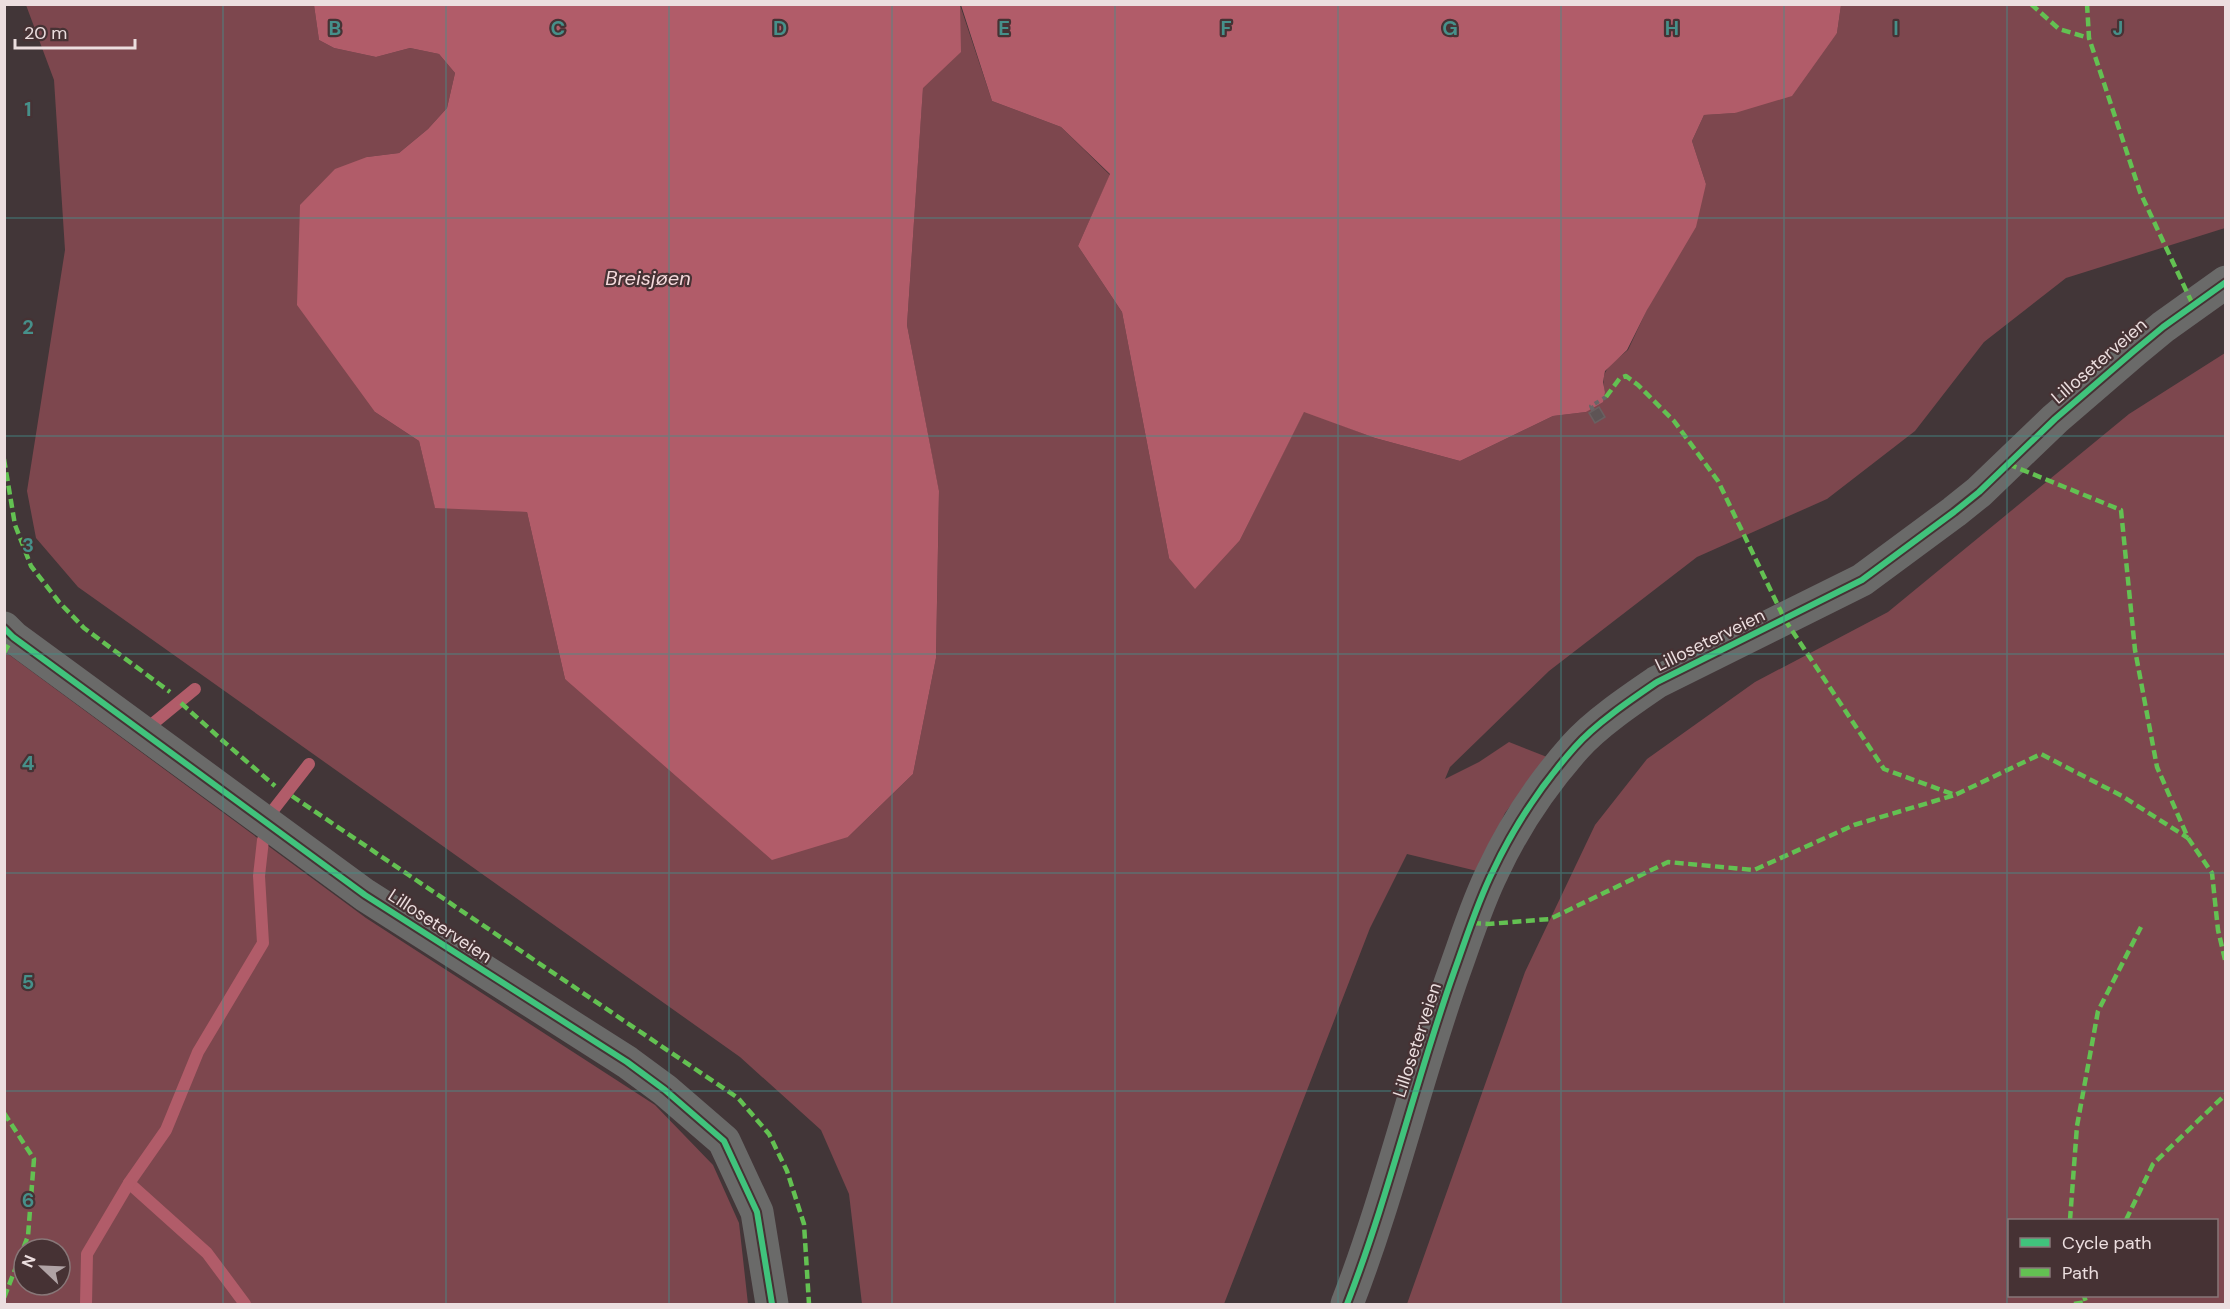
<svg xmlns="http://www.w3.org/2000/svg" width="2230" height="1309" viewBox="0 0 2230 1309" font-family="'DM Sans',sans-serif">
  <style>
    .green { fill: #7d474e; fill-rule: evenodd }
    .water { fill: #b15c69 }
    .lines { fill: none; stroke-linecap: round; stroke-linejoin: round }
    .stream { stroke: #b15c69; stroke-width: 12 }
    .building { fill: #5e5455; stroke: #6a6061; stroke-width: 1.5 }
    .path { stroke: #696667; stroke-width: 4; stroke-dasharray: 4.5 4.5; stroke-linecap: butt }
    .minor { stroke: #6a6a69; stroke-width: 33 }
    .quiet { stroke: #63c152; stroke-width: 4.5; stroke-dasharray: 9 4.5; stroke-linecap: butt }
    .cycleway-casing { stroke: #463234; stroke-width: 10 }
    .cycleway { stroke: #40c37c; stroke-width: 6 }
    .grid { fill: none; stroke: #46908a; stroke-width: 1.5; stroke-opacity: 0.55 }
    .labels { text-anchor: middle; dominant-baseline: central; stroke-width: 4.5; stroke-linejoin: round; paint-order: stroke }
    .street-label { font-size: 18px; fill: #ecdedf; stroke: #463234 }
    .water-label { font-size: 20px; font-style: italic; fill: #f5dadc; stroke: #463234 }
    .grid-label { font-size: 20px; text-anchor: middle; font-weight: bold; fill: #46908a; stroke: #463234; stroke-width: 4.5; stroke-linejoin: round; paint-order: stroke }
  </style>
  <rect width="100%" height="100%" fill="#423638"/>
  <g class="green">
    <path d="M26,5h288l5,35 15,8 42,9 34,-9 29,6 16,19 -8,35 -19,21 -29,24 -32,4 8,255 44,29 16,66 92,5 38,167 283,158 65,-63 23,-116 3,-166 -32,-167 16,-238 37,-35v-47l32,96 69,26 49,48 -32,71 44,66 47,246 71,-18 64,-129 71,27 85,23 93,-45 33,-4 19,-20c-6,-23 7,-28 23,-42l78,-166 -14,-43 12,-26 31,-2 102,-80 4,-28h384v223l-159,50 -82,64 -69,89 -88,68 -130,58 -148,114 -99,96 -5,12 34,-17 30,-20 38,15 -42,56 -28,58 -70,-17 -37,74 -146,376h-362l-13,-110 -28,-64 -81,-73 -662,-470 -42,-49 -9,-47 38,-241 -11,-170z"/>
    <path d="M2225,353v951h-818l118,-332 70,-147 52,-66 108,-77 133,-70 241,-198zM2010,1220h206v76h-206z"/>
    <path d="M4,651l362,267 289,187 58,60 26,58 9,81h-743zM24,1249h36v36h-36z"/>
  </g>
  <g class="water">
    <polygon points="314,5 960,5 961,52 923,88 907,325 939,491 936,658 913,774 848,837 772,860 565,679 527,512 435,508 419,441 375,412 297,305 300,205 335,169 367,157 399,153 428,129 447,108 455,73 439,54 410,48 376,57 334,48 319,40"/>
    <polygon points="961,5 961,4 1841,5 1837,33 1792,96 1735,113 1704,115 1692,141 1706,184 1696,227 1647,310 1627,350 1605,371 1603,382 1605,392 1603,402 1586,412 1553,416 1460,461 1375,438 1304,412 1240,540 1195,589 1169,558 1122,312 1078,246 1110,174 1061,127 992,101"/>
  </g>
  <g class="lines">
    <g class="stream">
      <polyline points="150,726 195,689"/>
      <polyline points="274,809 309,764"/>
      <polyline points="129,1183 207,1253 245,1304"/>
      <polyline points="86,1304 87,1254 129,1183 166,1130 198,1052 263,943 259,876 263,840"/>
    </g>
  </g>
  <polygon class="building" points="1599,407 1605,417 1595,423 1589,413"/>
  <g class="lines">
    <polyline class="path" points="1593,410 1591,406 1606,397"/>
    <g class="minor">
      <polyline points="4,628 13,637 365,895 627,1062 665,1090 724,1141 757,1212 772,1304"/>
      <path d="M1347,1304c42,-108 68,-222 107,-332 12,-33 23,-69 39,-101 21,-45 50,-88 82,-124 20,-23 57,-48 82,-65l205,-102 92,-68 25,-20 76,-73 79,-68 29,-24 63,-45"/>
    </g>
    <g class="quiet">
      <polyline points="2031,4 2059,29 2089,38"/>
      <polyline points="2087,4 2089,38 2140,192 2193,305"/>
      <polyline points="1606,397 1620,378 1626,376 1638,385 1674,421 1718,481 1785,620 1884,769 1955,795 2041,754 2122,796 2188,838"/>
      <polyline points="4,459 15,525 31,566 59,602 84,628 170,692"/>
      <polyline points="2008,464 2121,510 2135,650 2157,767 2188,838 2212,873 2218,930 2226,964"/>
      <polyline points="4,653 13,637"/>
      <polyline points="181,703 223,741 275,786"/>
      <polyline points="292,796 738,1098 769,1134 787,1171 804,1224 809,1304"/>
      <polyline points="1472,923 1488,924 1550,919 1668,862 1754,870 1854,825 1955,795"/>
      <polyline points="4,1113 34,1159 28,1236 4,1298"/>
      <polyline points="2070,1220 2077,1126 2098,1011 2141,927"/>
      <polyline points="2126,1220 2153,1164 2226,1094"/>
      <polyline points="2074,1304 2086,1302 2084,1296"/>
    </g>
    <g class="cycleway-casing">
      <g id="cycleway">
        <polyline points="4,628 13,637 365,895 627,1062 665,1090 724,1141 757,1212 772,1304"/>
        <path d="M1347,1304c42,-108 68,-222 107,-332 12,-33 23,-69 39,-101 21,-45 50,-88 82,-124 20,-23 57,-48 82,-65l205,-102 92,-68 25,-20 76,-73 79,-68 29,-24 63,-45"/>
      </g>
    </g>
    <use href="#cycleway" class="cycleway"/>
  </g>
  <path class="grid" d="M223,4v1300M446,4v1300M669,4v1300M892,4v1300M1115,4v1300M1338,4v1300M1561,4v1300M1784,4v1300M2007,4v1300M4,218h2222M4,436h2222M4,654h2222M4,873h2222M4,1091h2222"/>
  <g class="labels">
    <g class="street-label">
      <text transform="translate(2099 361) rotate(-41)">Lilloseterveien</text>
      <text transform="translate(1710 640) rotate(-26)">Lilloseterveien</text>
      <text transform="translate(440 926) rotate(33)">Lilloseterveien</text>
      <text transform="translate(1417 1040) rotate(-72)">Lilloseterveien</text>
    </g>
    <g class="water-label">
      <text x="648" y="278">Breisjøen</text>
    </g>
  </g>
  <g class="grid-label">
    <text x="335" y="35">B</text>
    <text x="558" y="35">C</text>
    <text x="780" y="35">D</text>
    <text x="1004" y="35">E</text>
    <text x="1226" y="35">F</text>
    <text x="1450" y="35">G</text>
    <text x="1672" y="35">H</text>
    <text x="1896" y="35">I</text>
    <text x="2118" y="35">J</text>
    <text x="28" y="116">1</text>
    <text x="28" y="334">2</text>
    <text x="28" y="552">3</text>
    <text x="28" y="770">4</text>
    <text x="28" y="989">5</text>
    <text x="28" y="1207">6</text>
  </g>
  <rect width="2230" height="1309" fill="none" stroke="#ecdedf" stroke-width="12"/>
  <rect x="2008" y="1219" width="210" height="78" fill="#463234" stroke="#887778" stroke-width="1.5"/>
  <rect x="2020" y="1238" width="30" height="9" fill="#40c37c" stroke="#887778" stroke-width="1.5"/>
  <text x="2062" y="1249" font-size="18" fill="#ecdedf">Cycle path</text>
  <rect x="2020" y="1268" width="30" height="9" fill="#63c152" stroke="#887778" stroke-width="1.5"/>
  <text x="2062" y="1279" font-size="18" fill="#ecdedf">Path</text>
  <g transform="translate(42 1267) rotate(293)"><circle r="28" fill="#463234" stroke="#887778" stroke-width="1.5"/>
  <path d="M0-4.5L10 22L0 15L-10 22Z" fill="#b0a3a5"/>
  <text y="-9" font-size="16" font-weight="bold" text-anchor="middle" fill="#ecdedf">N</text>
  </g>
  <path d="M15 39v9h120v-9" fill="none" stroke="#ecdedf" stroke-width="3"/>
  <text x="24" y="39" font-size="18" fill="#ecdedf" stroke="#463234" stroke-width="4.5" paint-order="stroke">20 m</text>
</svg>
